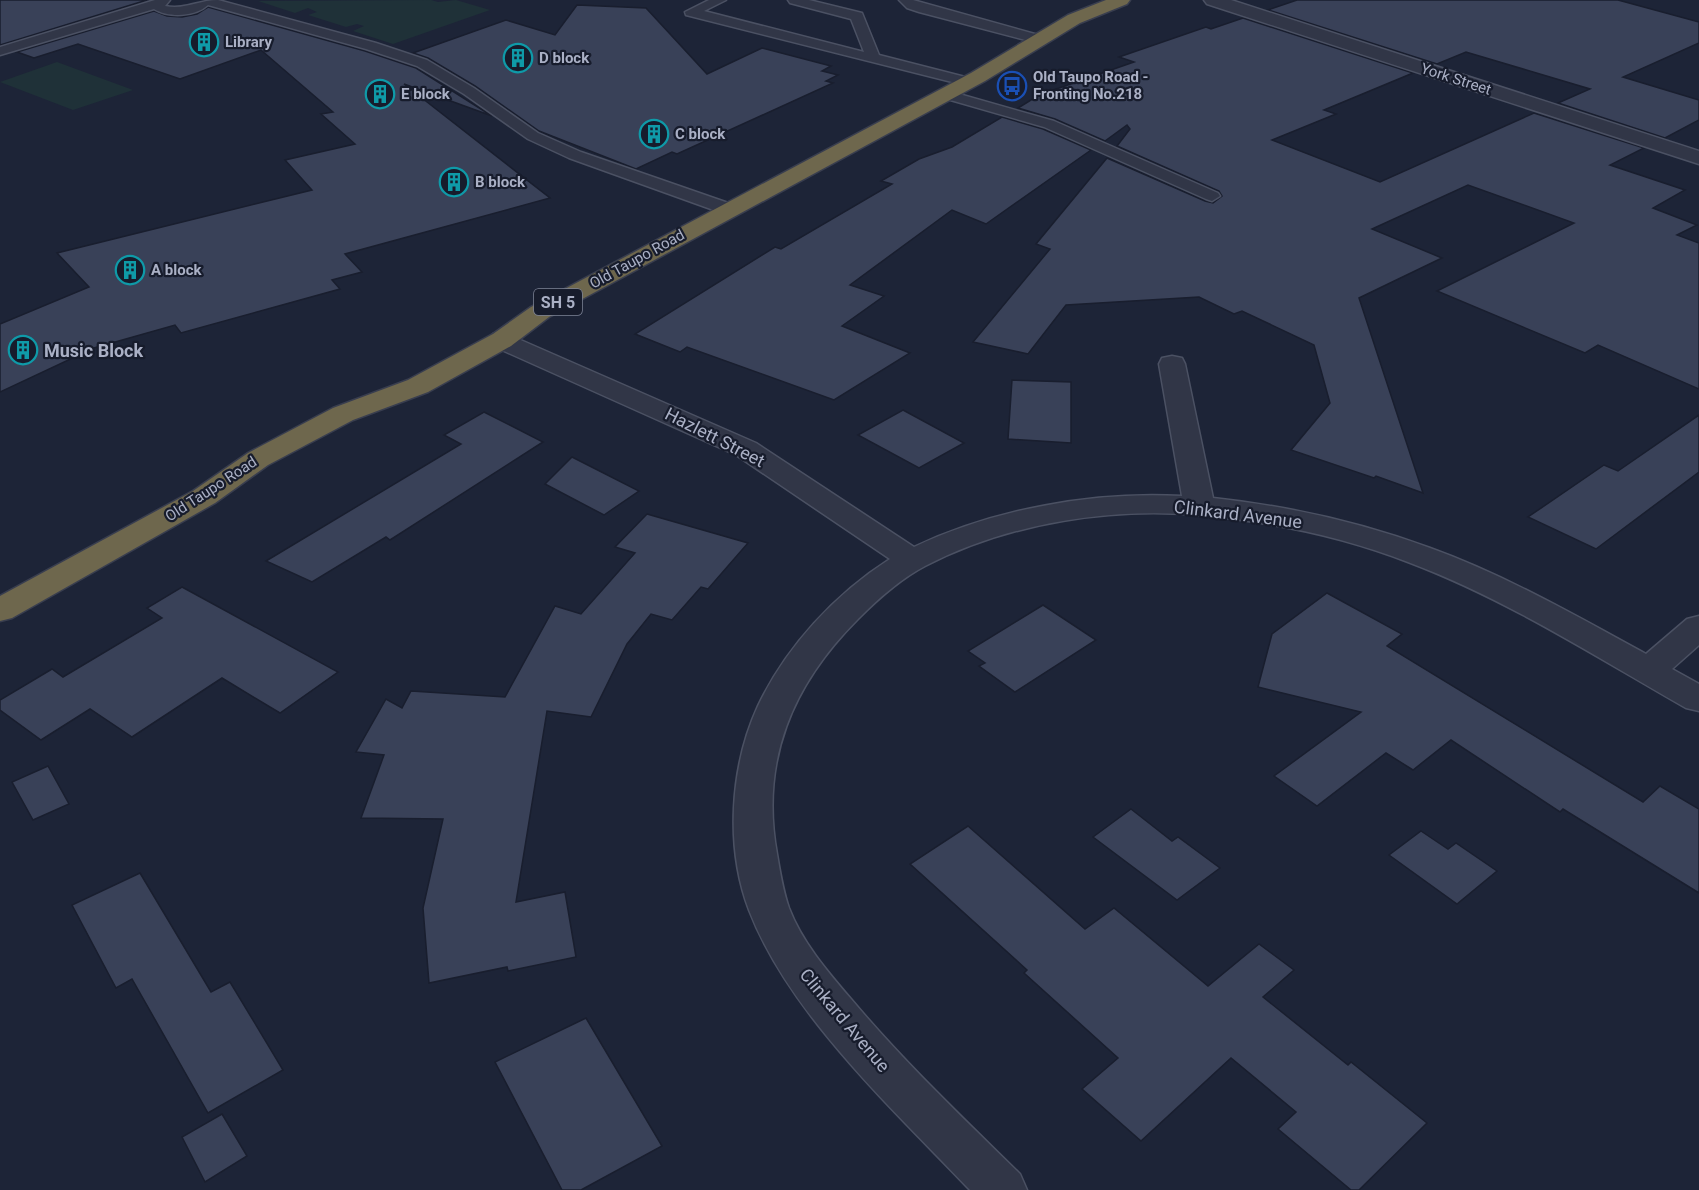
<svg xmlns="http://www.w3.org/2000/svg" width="1699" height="1190" viewBox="0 0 1699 1190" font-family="Roboto,sans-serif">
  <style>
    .green { fill: #1f3138 }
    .building { fill: #394158; stroke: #191e2e; stroke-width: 1.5 }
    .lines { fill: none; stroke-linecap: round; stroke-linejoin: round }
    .lane-casing { stroke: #4b5163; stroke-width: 3 }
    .street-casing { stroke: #4b5163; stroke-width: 3 }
    .highway-casing { stroke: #393e4f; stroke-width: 3 }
    .lane { fill: #313647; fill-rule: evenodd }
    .street { fill: #313647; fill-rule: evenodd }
    .highway { fill: #6e674d; fill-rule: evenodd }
    .labels { text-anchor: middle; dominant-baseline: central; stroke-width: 4.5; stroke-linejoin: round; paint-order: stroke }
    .far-poi-label { font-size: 15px; font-weight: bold; fill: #aab0c5; stroke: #171c2c; text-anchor: start }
    .far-street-label { font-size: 15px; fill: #aab0c5; stroke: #171c2c }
    .shield { fill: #171c2c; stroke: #7e8497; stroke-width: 1.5 }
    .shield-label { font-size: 16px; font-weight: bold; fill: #aab0c5 }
    .poi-label { font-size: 18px; font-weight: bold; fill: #aab0c5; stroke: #171c2c; text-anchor: start }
    .street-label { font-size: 18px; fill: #aab0c5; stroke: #171c2c }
  </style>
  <rect width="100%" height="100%" fill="#1d2437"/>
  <g class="green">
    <polygon points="431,0 438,2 456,0 490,10 393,44 353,31 364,26 357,24 346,27 308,15 317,12 308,8 295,13 258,1"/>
    <polygon points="57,62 133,90 73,110 0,82"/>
  </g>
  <g class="building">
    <polygon points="0,0 147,0 0,45"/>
    <polygon points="1297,0 1618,0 1699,22 1699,43 1623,77 1699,100 1699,120 1665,138 1558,103 1590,89 1466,52 1437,64 1268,10"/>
    <polygon points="577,5 646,8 707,74 762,48 831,66 822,71 838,75 826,81 833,83 677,154 672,152 636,169 539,131 475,86 428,58 413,53 506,20 555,35"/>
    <polygon points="208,7 365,51 416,68 492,116 404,84 550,198 345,254 362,272 332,280 340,289 181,333 175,325 94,348 0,392 0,324 89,287 57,253 312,190 285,160 355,144 321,114 333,112 261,50 180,79 78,44 34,58 17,52 154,11 167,16 182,17 197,14"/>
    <polygon points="1243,18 1413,73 1324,110 1336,114 1272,140 1380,182 1534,113 1644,148 1610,165 1685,190 1653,208 1697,225 1677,235 1699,243 1699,389 1598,345 1585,353 1437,291 1574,223 1468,185 1372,229 1442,258 1359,298 1423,493 1376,476 1374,478 1291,450 1330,403 1314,345 1242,311 1234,314 1199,297 1066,305 1028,354 973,342 1050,249 1036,244 1107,158 1205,201 1213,203 1222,196 1219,191 1117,146 1130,129 1127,125 1105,141 1055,119 1018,108 1039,95 1134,62 1119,57 1206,27 1211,29"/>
    <polygon points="1002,117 1043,129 1091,150 986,224 952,210 850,285 884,296 842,326 910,353 834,400 687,347 680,352 635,334 775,247 781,249 892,184 881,181 919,159 952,147"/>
    <polygon points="1012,380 1071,382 1071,443 1008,439"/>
    <polygon points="903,410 964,443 919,468 858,435"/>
    <polygon points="484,412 543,442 390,540 386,537 312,582 266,561 461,444 444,435"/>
    <polygon points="1699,415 1699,472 1596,549 1528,517 1604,465 1618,471"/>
    <polygon points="572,457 639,491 604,515 545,484"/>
    <polygon points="647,514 748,543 708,589 701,587 672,620 651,614 627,644 591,717 547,711 516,902 565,892 576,957 508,971 507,967 429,983 423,908 443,819 361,818 384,755 356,752 386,699 402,708 411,691 505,697 555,606 581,614 635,553 615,547"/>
    <polygon points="182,587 338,672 280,713 222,678 132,737 90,709 41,740 0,710 0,700 52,669 63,677 162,618 147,608"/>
    <polygon points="1327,593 1402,634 1387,646 1643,802 1660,786 1699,809 1699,893 1563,809 1560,812 1451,740 1413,770 1386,753 1317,806 1274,776 1361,712 1258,687 1272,634"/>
    <polygon points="1043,605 1096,640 1015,692 979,666 985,663 968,651"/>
    <polygon points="48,766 69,804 33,820 12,782"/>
    <polygon points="1131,809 1172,841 1178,837 1220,868 1177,900 1093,837"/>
    <polygon points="968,826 1085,929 1114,908 1208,986 1259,944 1294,970 1263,997 1348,1065 1351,1062 1427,1123 1359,1190 1351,1190 1278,1129 1296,1112 1231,1058 1141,1141 1082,1089 1118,1058 1024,973 1027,970 910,864"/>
    <polygon points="1421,831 1448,849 1456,843 1497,871 1457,904 1389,855"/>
    <polygon points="140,873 211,992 230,982 283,1070 208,1113 132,979 116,988 72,905"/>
    <polygon points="586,1018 662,1146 581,1190 562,1190 495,1062"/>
    <polygon points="222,1114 247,1156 205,1182 182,1137"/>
  </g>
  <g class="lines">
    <g class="lane-casing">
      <g id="lane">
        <path d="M155,0h15l-5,6c20,4 34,-6 53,-6l158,43 51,17 47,28 64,45 43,19 153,53 2,4 -8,5 -6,-1 -153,-55 -41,-19 -64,-45 -47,-28 -51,-17 -158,-44c-13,12 -39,13 -54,4l-154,46v-8z"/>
        <polygon points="709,0 726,0 704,11 864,52 851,19 790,3 788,0 809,0 862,13 879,55 973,79 975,82 968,86 686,15 685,12"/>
        <polygon points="899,0 913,0 1042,36 1044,39 1037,43 919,12 907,8"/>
        <polygon points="945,90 1054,121 1218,193 1220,196 1212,201 1206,199 1044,127 940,97 938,94"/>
      </g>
    </g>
    <g class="street-casing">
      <g id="street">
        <polygon points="1204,0 1231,0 1699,151 1699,164 1207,4"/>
        <path d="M502,332l254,111 158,104c81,-38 179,-56 268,-51l-23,-132 3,-6 10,-2 10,2 3,6 28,134c74,8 147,24 217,50 75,27 146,68 216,106l41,-35 12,-3v29l-27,24 27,15v27l-13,-3c-91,-52 -180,-109 -278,-146 -64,-25 -132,-39 -199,-46 -94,-10 -199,6 -284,50 -25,13 -47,33 -67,53 -66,66 -98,142 -81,235 3,18 6,37 12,54 13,34 38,63 62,91 52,62 111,118 169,175l7,16h-57c-76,-80 -181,-176 -221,-280 -24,-63 -19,-143 9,-204 28,-59 77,-112 132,-147l-154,-104 -243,-109 -4,-6 4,-6z"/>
      </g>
    </g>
    <g class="highway-casing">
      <polygon id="highway" points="1106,0 1130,0 1127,4 1080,23 985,81 549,317 511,346 428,392 353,420 268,465 215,503 12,618 0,621 0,596 193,491 248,453 333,408 408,380 493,334 531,307 971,73 1068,15"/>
    </g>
    <use href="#lane" class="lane"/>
    <use href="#street" class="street"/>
    <use href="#highway" class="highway"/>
  </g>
  <defs>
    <g id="building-ring" transform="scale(1.5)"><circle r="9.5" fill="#171c2c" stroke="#0f9aa8" stroke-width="1.5"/><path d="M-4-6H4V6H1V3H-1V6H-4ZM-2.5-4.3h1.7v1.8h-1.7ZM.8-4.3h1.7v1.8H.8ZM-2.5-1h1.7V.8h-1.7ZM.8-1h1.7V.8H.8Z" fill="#0f9aa8"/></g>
    <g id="bus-ring" transform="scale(1.5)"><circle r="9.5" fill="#171c2c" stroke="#1a4fb4" stroke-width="1.5"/><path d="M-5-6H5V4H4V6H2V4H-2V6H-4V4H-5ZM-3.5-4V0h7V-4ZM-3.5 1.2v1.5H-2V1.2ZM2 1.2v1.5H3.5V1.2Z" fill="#1a4fb4"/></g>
  </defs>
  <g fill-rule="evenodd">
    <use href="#building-ring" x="204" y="42"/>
    <use href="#building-ring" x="518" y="58"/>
    <use href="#bus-ring" x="1012" y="86"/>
    <use href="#building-ring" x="380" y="94"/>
    <use href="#building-ring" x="654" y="134"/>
    <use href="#building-ring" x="454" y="182"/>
    <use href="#building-ring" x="130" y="270"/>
    <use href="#building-ring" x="23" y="350"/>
  </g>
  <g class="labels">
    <g class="far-poi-label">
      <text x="225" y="42">Library</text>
      <text x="539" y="58">D block</text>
      <text x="1033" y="77">Old Taupo Road -<tspan x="1033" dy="17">Fronting No.218</tspan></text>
      <text x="401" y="94">E block</text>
      <text x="675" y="134">C block</text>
      <text x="475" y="182">B block</text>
      <text x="151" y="270">A block</text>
    </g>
    <g class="far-street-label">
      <text transform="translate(1456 79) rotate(18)">York Street</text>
      <text transform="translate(637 259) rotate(-29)">Old Taupo Road</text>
      <text transform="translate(211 489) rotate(-33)">Old Taupo Road</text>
    </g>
    <rect class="shield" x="534" y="289" width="48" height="26" rx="4.5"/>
    <g class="shield-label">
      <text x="558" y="302">SH 5</text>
    </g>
    <g class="poi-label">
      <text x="44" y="350">Music Block</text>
    </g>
    <g class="street-label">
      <text transform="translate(715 437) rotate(27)">Hazlett Street</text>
      <text transform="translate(1238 514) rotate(7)">Clinkard Avenue</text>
      <text transform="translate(845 1020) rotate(50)">Clinkard Avenue</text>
    </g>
  </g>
</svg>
